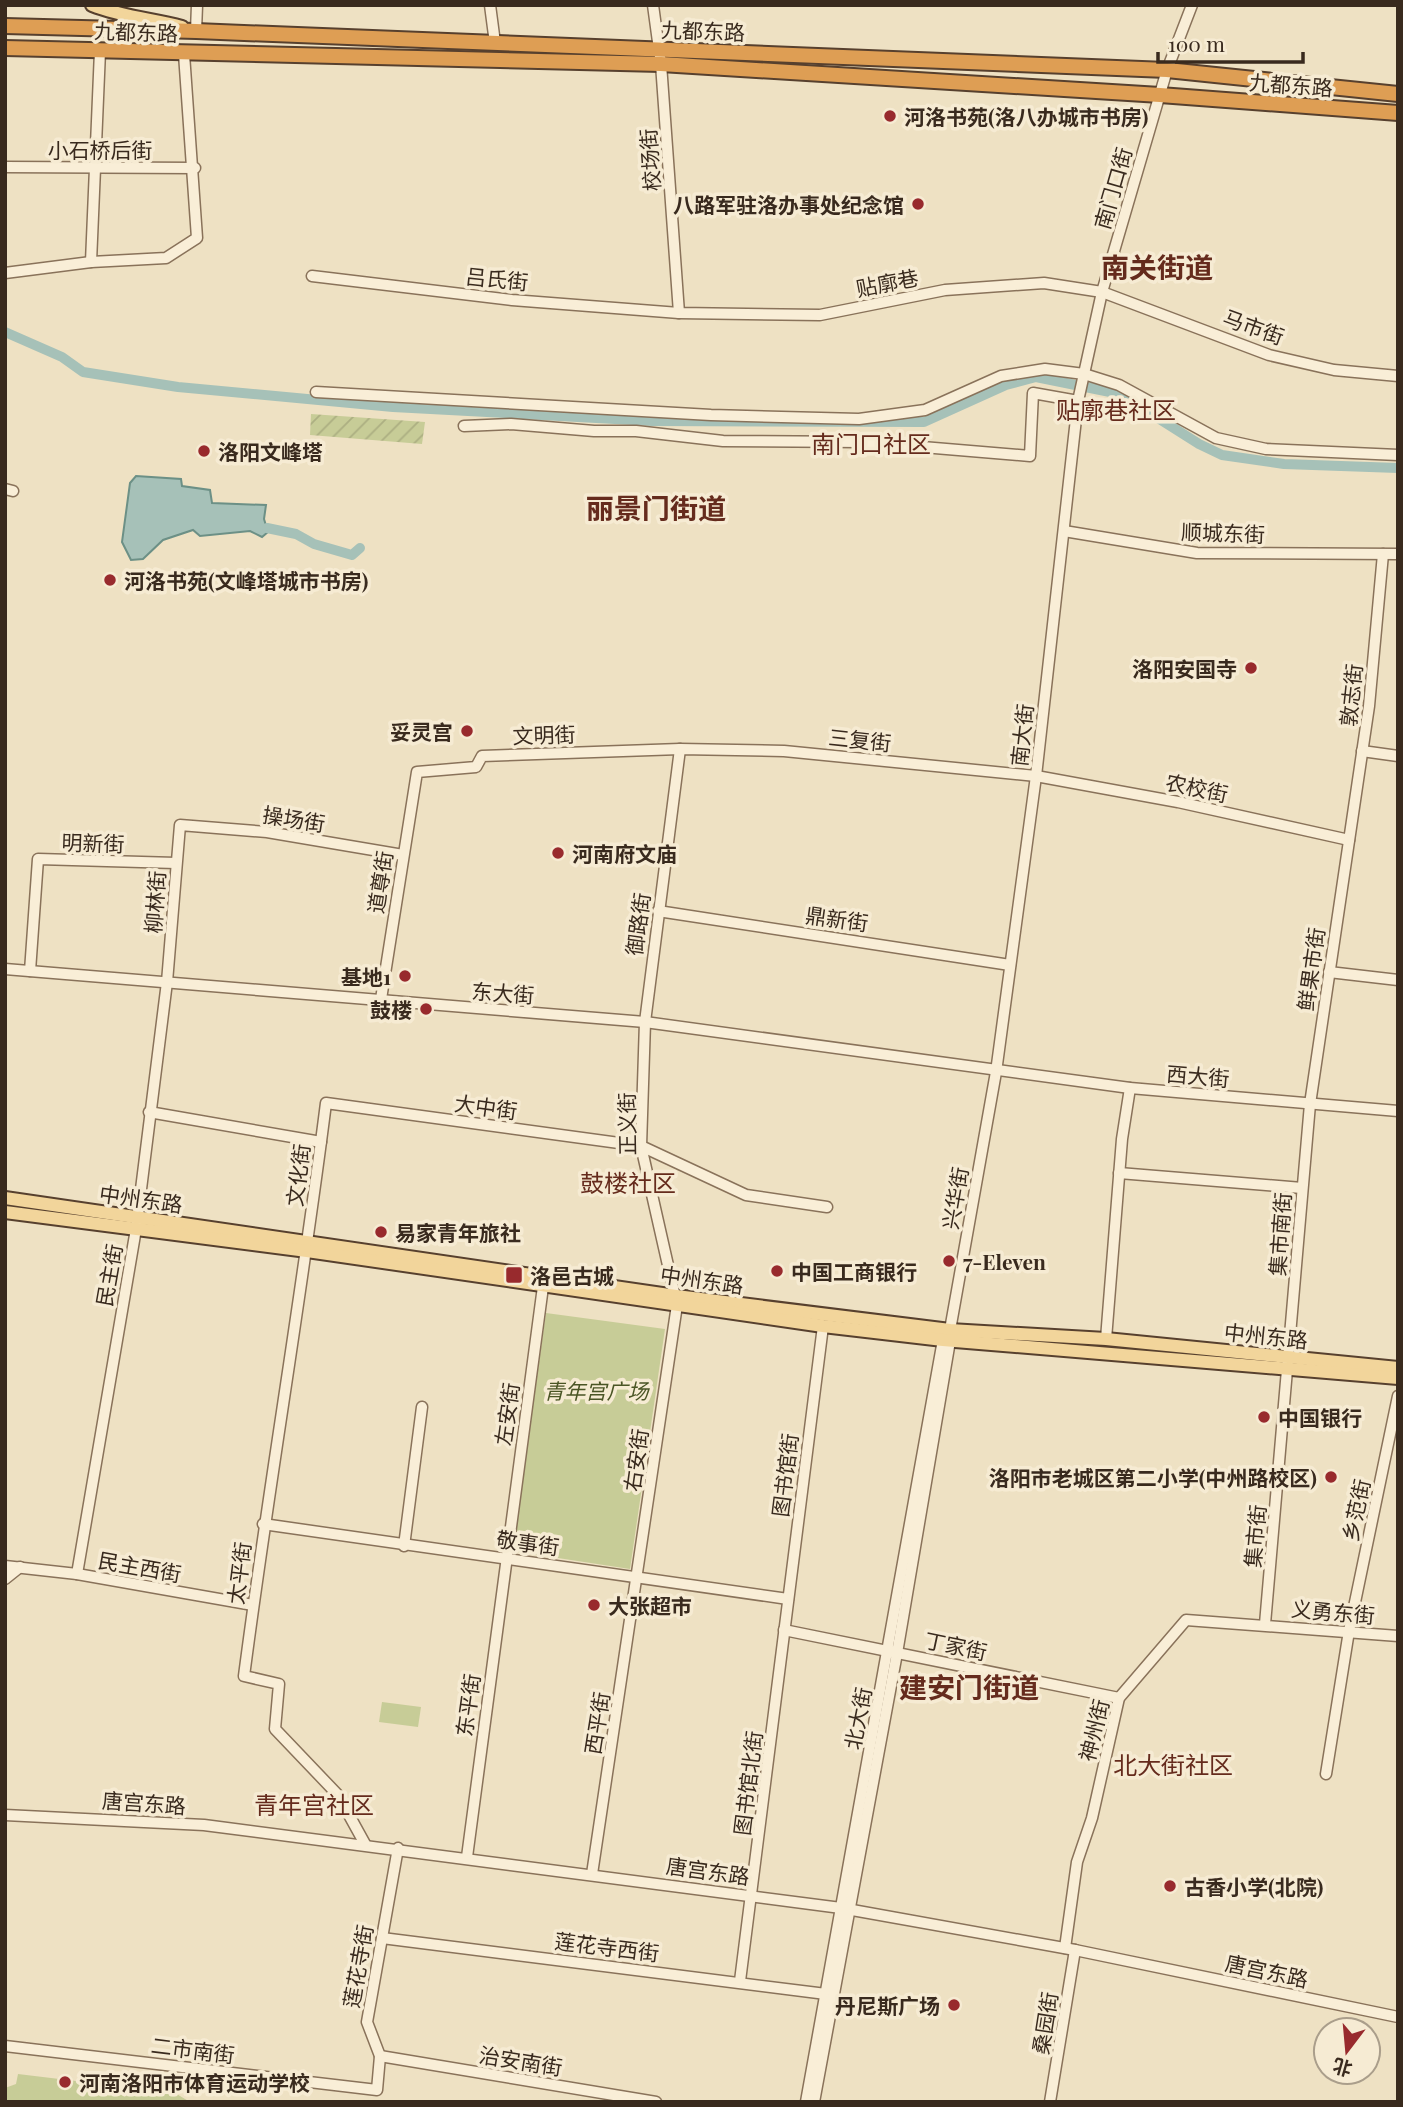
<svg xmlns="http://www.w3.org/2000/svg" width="1403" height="2107" viewBox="0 0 1403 2107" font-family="'Playfair Display','Noto Sans SC',serif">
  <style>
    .green { fill: #c7cc97 }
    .garden { fill: url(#garden-furrows) }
    .water { fill: #a6c1b8; stroke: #6c9086; stroke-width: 2 }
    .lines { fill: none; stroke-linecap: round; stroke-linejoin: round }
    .canal { stroke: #a6c1b8; stroke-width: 10 }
    .minor-casing { stroke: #89725a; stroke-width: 13 }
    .major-casing { stroke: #57402e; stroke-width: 16 }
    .highway-casing { stroke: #57402e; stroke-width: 18 }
    .minor { stroke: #f9eed7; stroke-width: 10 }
    .major { stroke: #f2d59b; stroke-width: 12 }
    .highway { stroke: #de9e54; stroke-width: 14 }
    .poi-dot { fill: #982a2d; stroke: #f6ebd3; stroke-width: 2.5 }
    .labels { text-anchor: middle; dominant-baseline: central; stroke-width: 7; stroke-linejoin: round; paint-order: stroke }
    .street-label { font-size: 21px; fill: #392a1e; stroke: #f6ebd3 }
    .poi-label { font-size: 21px; font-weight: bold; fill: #392a1e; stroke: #f6ebd3; text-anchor: start }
    .park-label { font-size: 21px; font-style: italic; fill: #4a5525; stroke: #f6ebd3 }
    .quarter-label { font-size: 24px; fill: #652b1d; stroke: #f6ebd3 }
    .district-label { font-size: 28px; font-weight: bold; fill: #652b1d; stroke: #f6ebd3 }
  </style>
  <defs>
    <pattern id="garden-furrows" width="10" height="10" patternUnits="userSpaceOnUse" patternTransform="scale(1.75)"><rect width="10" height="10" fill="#c7cc97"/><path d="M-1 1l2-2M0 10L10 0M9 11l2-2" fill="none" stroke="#acaf82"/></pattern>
  </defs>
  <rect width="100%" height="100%" fill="#eee1c3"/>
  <g class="green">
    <polygon points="546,1313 665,1329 630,1569 512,1551"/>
    <polygon points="382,1702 421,1707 418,1727 379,1722"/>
    <polygon points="18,2074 175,2093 190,2102 5,2102 5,2088 16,2084"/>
  </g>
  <polygon class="garden" points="311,414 425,422 422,444 310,435"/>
  <polygon class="water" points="136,476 181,479 182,486 210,490 212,503 266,505 264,519 268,532 262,537 250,531 200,536 193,530 163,540 143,559 131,560 122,542 130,483"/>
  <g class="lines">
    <g class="canal">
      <polyline points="5,332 62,357 83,372 178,387 393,407 652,421 924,422 1006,385 1036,377 1120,394 1199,444 1222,455 1284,464 1398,468"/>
      <polyline points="267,528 296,534 314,544 352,555 360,548"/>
    </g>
    <g class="minor-casing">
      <g id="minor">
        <polyline points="490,5 495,43"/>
        <polyline points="653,5 661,64 679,313"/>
        <polyline points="196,31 197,5"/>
        <polyline points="5,167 195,168"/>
        <polyline points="91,262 100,51"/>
        <polyline points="5,273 91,262 166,258 197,238 184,54"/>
        <polyline points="312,276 512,300 679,313 820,315 945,290 1044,283 1102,292 1269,355 1334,370 1398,376"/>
        <polyline points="316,392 711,415 859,419 925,410 1001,376 1045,369 1084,374 1119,385 1216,438 1266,449 1398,455"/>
        <polyline points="464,426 511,424 594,431 636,431 723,441 863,442 1030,456 1033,393 1078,401"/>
        <polyline points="5,489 13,491"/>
        <polyline points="1064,531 1197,553 1398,554"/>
        <polyline points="1362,751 1398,756"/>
        <polyline points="658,911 1010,965"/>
        <polyline points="5,969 645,1022 1130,1088 1398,1111"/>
        <polyline points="30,971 38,859 176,863"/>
        <polyline points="1329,972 1398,980"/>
        <polyline points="381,999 417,772 476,767 482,756 680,749 784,751 1036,776 1178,802 1349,840"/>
        <polyline points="149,1112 321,1142"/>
        <polyline points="1119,1173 1302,1188"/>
        <polyline points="950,1330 996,1072 1036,776 1078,401 1102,292 1167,70 1192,5"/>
        <polyline points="1106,1339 1122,1139 1130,1088"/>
        <polyline points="263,1524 788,1599"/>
        <polyline points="404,1546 422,1407"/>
        <polyline points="5,1566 77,1574 253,1605"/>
        <polyline points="77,1574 136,1229 167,982 180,825 267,832 403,855"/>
        <polyline points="5,1579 20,1567"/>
        <polyline points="1265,1624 1310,1104 1369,706 1383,554"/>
        <polyline points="784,1630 1119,1698"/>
        <polyline points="1326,1774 1349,1631 1398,1396"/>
        <polyline points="5,1815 204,1825 841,1908 1075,1950 1398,2017"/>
        <path d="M365,1844l-27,-49 -63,-66 4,-45 -35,-8c25,-192 58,-382 82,-573l315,43 105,49 81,12"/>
        <polyline points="467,1857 544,1279"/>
        <polyline points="592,1874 677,1305 641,1146 645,1022 680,749"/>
        <polyline points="382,1938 826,1994"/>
        <polyline points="1065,1948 1077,1862 1092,1818 1119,1698 1186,1620 1398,1636"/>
        <polyline points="740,1981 823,1326"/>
        <polyline points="5,2046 377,2090 380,2056 367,2022 398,1848"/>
        <polyline points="380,2056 656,2102"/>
        <polyline points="806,2102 943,1340"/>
        <polyline points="814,2102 897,1653 950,1341"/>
        <polyline points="1050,2102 1075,1950"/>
      </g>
    </g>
    <g class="major-casing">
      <g id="major">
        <path d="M92,5c30,12 60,14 90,22"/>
        <polyline points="5,1198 676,1296 950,1330 1106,1339 1398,1368"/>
        <polyline points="5,1212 307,1251 823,1326 943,1340 1398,1378"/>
      </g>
    </g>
    <g class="highway-casing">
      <g id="highway">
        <polyline points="5,26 196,31 1167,70 1398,94"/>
        <polyline points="5,48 661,64 1160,95 1398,113"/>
      </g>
    </g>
    <use href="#minor" class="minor"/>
    <use href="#major" class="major"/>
    <use href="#highway" class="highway"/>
  </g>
  <g class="poi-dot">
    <circle cx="890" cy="116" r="7"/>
    <circle cx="918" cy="204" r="7"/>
    <circle cx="204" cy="451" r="7"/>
    <circle cx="110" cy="580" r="7"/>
    <circle cx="1251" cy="668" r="7"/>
    <circle cx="467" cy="731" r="7"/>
    <circle cx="558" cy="853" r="7"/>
    <circle cx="405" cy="976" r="7"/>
    <circle cx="426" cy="1009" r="7"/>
    <circle cx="381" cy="1232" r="7"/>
    <circle cx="949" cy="1261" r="7"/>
    <circle cx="777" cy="1271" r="7"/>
    <rect x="505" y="1266" width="18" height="18" rx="3.5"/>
    <circle cx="1264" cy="1417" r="7"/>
    <circle cx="1331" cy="1477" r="7"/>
    <circle cx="594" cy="1605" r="7"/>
    <circle cx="1170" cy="1886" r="7"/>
    <circle cx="954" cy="2005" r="7"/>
    <circle cx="65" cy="2082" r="7"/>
  </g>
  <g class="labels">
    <g class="street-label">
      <text transform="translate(703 30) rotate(2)">九都东路</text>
      <text transform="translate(136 31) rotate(2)">九都东路</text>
      <text transform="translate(1291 84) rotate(4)">九都东路</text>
      <text x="100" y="149">小石桥后街</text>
      <text transform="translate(649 160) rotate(-94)">校场街</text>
      <text transform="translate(1112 188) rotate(-74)">南门口街</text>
      <text transform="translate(497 278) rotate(6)">吕氏街</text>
      <text transform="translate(887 282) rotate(-11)">贴廓巷</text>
      <text transform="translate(1254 326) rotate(20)">马市街</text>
      <text transform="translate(1223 532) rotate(2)">顺城东街</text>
      <text transform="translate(1350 695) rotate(-84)">敦志街</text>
      <text transform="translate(544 734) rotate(-2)">文明街</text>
      <text transform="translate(1021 735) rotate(-84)">南大街</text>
      <text transform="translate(860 739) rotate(6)">三复街</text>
      <text transform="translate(1197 787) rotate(12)">农校街</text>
      <text transform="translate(294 818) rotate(9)">操场街</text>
      <text transform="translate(93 842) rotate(2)">明新街</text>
      <text transform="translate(379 882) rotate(-81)">道尊街</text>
      <text transform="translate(154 902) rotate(-86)">柳林街</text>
      <text transform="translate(837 918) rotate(8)">鼎新街</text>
      <text transform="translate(637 924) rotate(-82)">御路街</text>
      <text transform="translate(1310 969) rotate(-82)">鲜果市街</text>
      <text transform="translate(503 992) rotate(4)">东大街</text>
      <text transform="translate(1198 1075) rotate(5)">西大街</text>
      <text transform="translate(486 1106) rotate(8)">大中街</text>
      <text transform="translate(626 1124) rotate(-91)">正义街</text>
      <text transform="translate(297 1175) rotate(-83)">文化街</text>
      <text transform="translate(141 1198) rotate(8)">中州东路</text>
      <text transform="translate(954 1198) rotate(-80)">兴华街</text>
      <text transform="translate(1279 1234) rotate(-86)">集市南街</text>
      <text transform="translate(108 1275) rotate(-80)">民主街</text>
      <text transform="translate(702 1279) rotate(8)">中州东路</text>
      <text transform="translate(1266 1335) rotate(6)">中州东路</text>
      <text transform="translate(506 1414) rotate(-82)">左安街</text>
      <text transform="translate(635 1460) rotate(-82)">右安街</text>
      <text transform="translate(784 1475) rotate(-83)">图书馆街</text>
      <text transform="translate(1355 1510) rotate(-78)">乡范街</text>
      <text transform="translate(1254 1536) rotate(-85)">集市街</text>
      <text transform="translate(528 1542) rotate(8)">敬事街</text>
      <text transform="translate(140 1566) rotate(10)">民主西街</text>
      <text transform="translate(238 1573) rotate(-83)">太平街</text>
      <text transform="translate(1333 1611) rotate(5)">义勇东街</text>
      <text transform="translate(956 1645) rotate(12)">丁家街</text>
      <text transform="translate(467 1705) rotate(-82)">东平街</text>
      <text transform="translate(857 1718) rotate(-79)">北大街</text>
      <text transform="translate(596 1723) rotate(-81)">西平街</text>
      <text transform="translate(1093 1730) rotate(-76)">神州街</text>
      <text transform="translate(747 1783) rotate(-83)">图书馆北街</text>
      <text transform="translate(144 1802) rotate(4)">唐宫东路</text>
      <text transform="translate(708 1870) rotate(8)">唐宫东路</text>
      <text transform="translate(607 1946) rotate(7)">莲花寺西街</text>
      <text transform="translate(357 1966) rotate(-80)">莲花寺街</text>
      <text transform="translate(1267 1970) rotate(12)">唐宫东路</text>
      <text transform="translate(1044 2023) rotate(-81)">桑园街</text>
      <text transform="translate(193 2049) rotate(7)">二市南街</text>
      <text transform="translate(521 2060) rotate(9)">治安南街</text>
    </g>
    <g class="poi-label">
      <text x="904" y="116">河洛书苑(洛八办城市书房)</text>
      <text x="904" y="204" text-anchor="end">八路军驻洛办事处纪念馆</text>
      <text x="218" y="451">洛阳文峰塔</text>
      <text x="124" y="580">河洛书苑(文峰塔城市书房)</text>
      <text x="1237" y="668" text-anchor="end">洛阳安国寺</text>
      <text x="453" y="731" text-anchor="end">妥灵宫</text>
      <text x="572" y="853">河南府文庙</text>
      <text x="391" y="976" text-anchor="end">基地1</text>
      <text x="412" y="1009" text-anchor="end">鼓楼</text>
      <text x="395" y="1232">易家青年旅社</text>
      <text x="963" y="1261">7-Eleven</text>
      <text x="791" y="1271">中国工商银行</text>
      <text x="530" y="1275">洛邑古城</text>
      <text x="1278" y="1417">中国银行</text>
      <text x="1317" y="1477" text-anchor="end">洛阳市老城区第二小学(中州路校区)</text>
      <text x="608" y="1605">大张超市</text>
      <text x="1184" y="1886">古香小学(北院)</text>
      <text x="940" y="2005" text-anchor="end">丹尼斯广场</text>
      <text x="79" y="2082">河南洛阳市体育运动学校</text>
    </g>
    <g class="park-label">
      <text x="596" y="1390">青年宫广场</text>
    </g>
    <g class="quarter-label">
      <text x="1116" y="409">贴廓巷社区</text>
      <text x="871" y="443">南门口社区</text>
      <text x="628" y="1182">鼓楼社区</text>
      <text x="1173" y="1764">北大街社区</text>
      <text x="314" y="1804">青年宫社区</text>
    </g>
    <g class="district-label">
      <text x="1157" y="266">南关街道</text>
      <text x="656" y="507">丽景门街道</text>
      <text x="969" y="1686">建安门街道</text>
    </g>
  </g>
  <rect width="1403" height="2107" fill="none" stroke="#392a1e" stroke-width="14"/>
  <g transform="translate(1347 2051) rotate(196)"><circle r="33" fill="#f6ebd3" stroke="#aa9e8b" stroke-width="2"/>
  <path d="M0-5L12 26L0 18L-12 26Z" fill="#982a2d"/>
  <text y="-10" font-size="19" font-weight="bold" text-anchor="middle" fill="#392a1e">北</text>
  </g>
  <path d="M1158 52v10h145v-10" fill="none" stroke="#392a1e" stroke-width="3.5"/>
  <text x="1168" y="52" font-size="21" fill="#392a1e" stroke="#f6ebd3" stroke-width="5" paint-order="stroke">100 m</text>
</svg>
